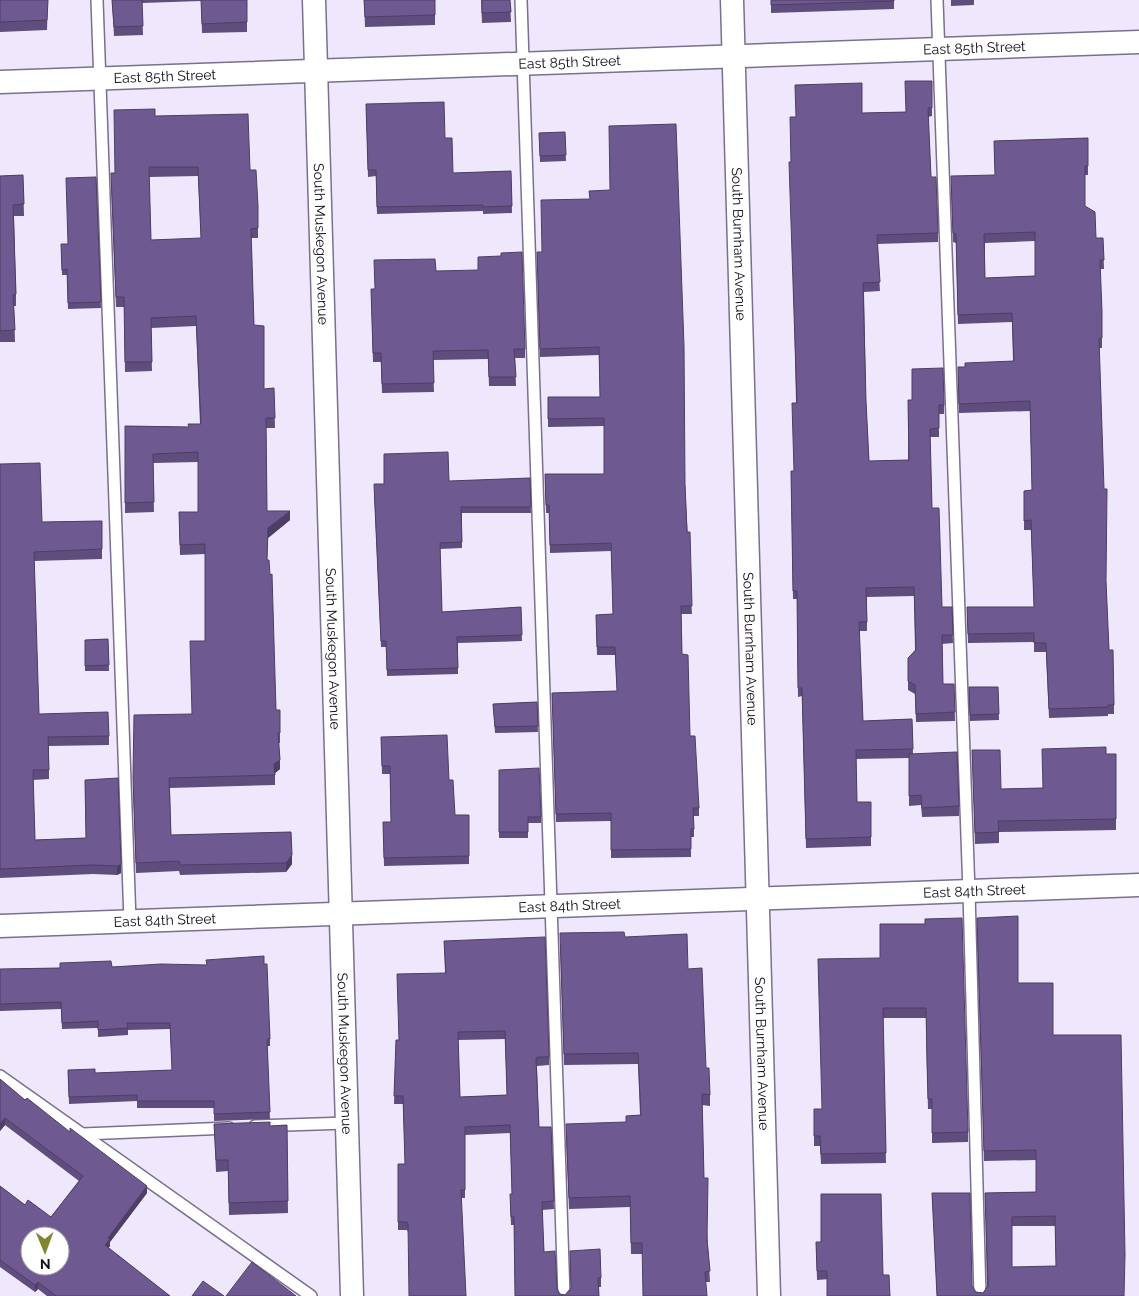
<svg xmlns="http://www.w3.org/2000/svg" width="1139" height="1296" viewBox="0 0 1139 1296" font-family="Raleway,sans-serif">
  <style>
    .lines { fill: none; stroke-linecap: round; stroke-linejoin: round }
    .service-casing { stroke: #7a6f8e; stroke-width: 14 }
    .minor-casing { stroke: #7a6f8e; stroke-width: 25 }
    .service { stroke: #fff; stroke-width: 11 }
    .minor { stroke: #fff; stroke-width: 22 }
    .wall { fill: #5f4d7d; fill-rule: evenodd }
    .shaded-wall { fill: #4e3e66 }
    .building { fill: #6f5991; stroke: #4e3e66; fill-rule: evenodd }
    .labels { text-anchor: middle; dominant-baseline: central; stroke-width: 4; stroke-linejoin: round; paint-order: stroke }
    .street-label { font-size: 14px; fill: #110c18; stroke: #fff }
  </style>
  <rect width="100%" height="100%" fill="#efe8fd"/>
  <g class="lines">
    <g class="service-casing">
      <g id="service">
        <polyline points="97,0 130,921"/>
        <polyline points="521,0 564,1296"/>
        <polyline points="937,0 969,892 980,1296"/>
        <polyline points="0,1076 311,1296"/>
        <polyline points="255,1126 347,1123"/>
        <polyline points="83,1134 229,1128"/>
      </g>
    </g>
    <g class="minor-casing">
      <g id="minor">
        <path id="s1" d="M314,0l38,1296"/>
        <path id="s2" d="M732,0l37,1296"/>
        <path id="s3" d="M0,82l1139,-40"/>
        <path id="s4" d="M0,926l1139,-41"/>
      </g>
    </g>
    <use href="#service" class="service"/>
    <use href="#minor" class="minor"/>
  </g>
  <g class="wall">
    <polygon points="0,0 48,0 47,30 0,32"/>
    <polygon points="112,0 247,0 247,32 202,33 201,1 142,3 143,35 114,36"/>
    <polygon points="364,0 435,0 435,25 365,27"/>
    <polygon points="481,0 510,0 511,22 482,23"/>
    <polygon points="771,0 894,0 894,9 771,13"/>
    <polygon points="951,0 974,0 974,5 951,6"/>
    <polygon points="932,81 932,116 928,117 931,177 938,233 938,242 877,244 880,291 864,292 866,401 869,461 908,460 908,400 944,405 944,414 939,414 939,437 930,437 932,508 942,607 952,607 953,643 942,644 943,684 954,684 955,721 916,722 915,694 908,690 908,658 915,650 914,596 867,597 867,631 859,631 863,721 912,719 913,754 959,806 959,816 922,817 921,805 909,806 909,758 856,759 857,802 871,802 871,846 806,848 802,696 798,697 797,599 793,599 791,471 794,471 796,403 791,162 862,113 906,112"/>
    <polygon points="366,104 445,138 453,173 511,171 512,213 483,214 483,211 377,214 376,176 368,177"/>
    <path d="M155,116l95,54 8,36v32h-7l3,87 10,64 10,-1 1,40h-9l1,83 23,9 -22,18 -1,22 9,150h4v33h-1l1,26 -5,4v12l-105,3 1,47 120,-3 1,32 -6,8 -106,3 -1,-4 -43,2 -3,-86 59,-73 13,-73v-87l-25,1 -1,-43h19v-50l-45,1 1,49 -29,1v-87l64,1 11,-3 -4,-98 -45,2 1,43 -27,1 -1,-65h-8l-5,-124 4,-10zM198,176l3,63 -50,1 -2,-63z"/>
    <polygon points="565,132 566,161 540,162 539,133"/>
    <path d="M1088,138v37h-3v31l11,32h7l1,31h-4l2,43v36h-3l7,233 3,69 5,55v9h-6v2l-59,2 -3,-66h-12v-10l-66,1 -1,-36h67l-3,-77h-7v-39l8,-1 -2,-79 -71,2 -1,-37 7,-9 48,-6 -1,-39 -54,2 -2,-81 -3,-1 -2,-57 44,-10 -1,-34zM1035,241v35l-50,2v-35z"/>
    <polygon points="23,175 24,216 14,216 16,294 16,306 14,306 15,342 0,342 0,176"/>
    <polygon points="96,177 101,308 68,309 67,275 62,275 61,250 68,244"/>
    <polygon points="537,252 542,252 685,484 692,614 681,614 682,654 690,736 699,808 699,816 694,816 694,837 691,837 691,857 611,858 611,821 556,822 552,693 617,691 615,655 597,655 596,615 613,614 611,551 550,553 549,513 546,513 545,474 604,474 604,426 548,427 548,397 600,397 599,355 540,357"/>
    <polygon points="436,271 525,349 525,358 515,358 516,386 489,386 488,359 433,360 434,392 382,393 381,362 373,362 371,289 374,289"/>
    <polygon points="0,464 42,522 102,521 102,559 34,561 39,714 109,736 109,745 49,746 49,779 33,780 35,840 86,838 85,780 121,873 117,875 93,874 0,878"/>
    <polygon points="530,478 531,513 462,513 462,548 440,549 442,612 521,607 522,641 458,643 458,674 387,676 386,647 381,647 374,490 384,484"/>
    <polygon points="108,639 109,671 85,671 85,640"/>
    <polygon points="969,687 998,687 999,720 970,721"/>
    <polygon points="537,702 538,732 495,733 493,704"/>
    <polygon points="381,737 449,780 455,815 469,815 469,864 384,866 383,822 391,822 390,774 382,774"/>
    <polygon points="972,750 1001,789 1043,788 1106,754 1116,754 1116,830 999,832 999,843 975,844"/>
    <polygon points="499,770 541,817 541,823 528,823 528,838 499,838"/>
    <polygon points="925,924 968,1132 968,1142 932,1143 932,1109 928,1109 927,1071 926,1018 883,1018 886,1163 821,1164 820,1146 814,1146 814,1109 822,1109 880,958"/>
    <path d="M977,927l41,56 35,52 71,261h-187l-5,-103 40,93 4,6 7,1 4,-7 -2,-93 51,-1v-32l-52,1zM1012,1226h43l1,40 -44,1z"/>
    <polygon points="625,937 688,969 710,1095 710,1106 702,1105 704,1178 710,1282 706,1282 642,1254 631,1254 630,1207 569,1209 566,1134 626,1122 626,1116 640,1115 638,1064 564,1065 560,944"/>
    <path d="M444,941l105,116v8l-12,1v1l2,60h12l3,82 -12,1 2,42 13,37 3,5 5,1 6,-7 -1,-37 31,27v9h-2v9h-84l-1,-71h-3l-1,-23 2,-8 -2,-61 -45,2v63h-4l-53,34 -1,-2h-9v-66h7l-2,-60h-9l2,-64h3l46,-67zM505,1039l2,56 -47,2 -2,-57z"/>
    <polygon points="264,964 270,1039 270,1046 267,1046 270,1119 214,1121 214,1108 137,1108 137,1101 69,1104 68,1070 95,1073 172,1070 170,1029 128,1030 128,1035 98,1037 98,1028 62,1029 61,1009 0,1011 0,969"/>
    <polygon points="0,1079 25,1100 147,1193 110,1242 110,1246 108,1248 170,1296 47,1296 38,1289 35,1292 0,1267 0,1186 25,1205 51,1217 79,1181 5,1125 0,1131"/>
    <polygon points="214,1124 270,1126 287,1125 288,1213 229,1215 228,1171 216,1172"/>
    <polygon points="816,1242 883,1275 817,1280"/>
  </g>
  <g class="shaded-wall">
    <polygon points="290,511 290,520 268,538 268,528"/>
    <polygon points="280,760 280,769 274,774 274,764"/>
    <polygon points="292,855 292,864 286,872 286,863"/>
    <polygon points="121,864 121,873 117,875 117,866"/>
    <polygon points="5,1118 5,1125 0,1131 0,1124"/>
    <polygon points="147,1186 147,1193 110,1242 110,1246 105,1252 105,1245 108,1238"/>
    <polygon points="38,1282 38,1289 35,1292 35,1285"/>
  </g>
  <g class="building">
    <polygon points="0,0 48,0 47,20 0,22"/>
    <polygon points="112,0 142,0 143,26 114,27"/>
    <polygon points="201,0 247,0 247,22 202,24"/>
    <polygon points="364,0 435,0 435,15 365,17"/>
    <polygon points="482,0 510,0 511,12 482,13"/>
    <polygon points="771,0 894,0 894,1 771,5"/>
    <polygon points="905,81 932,81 932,108 928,108 931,177 936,177 938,233 877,235 880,282 863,283 866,401 869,461 909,460 908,400 912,400 912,369 943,368 944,405 939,405 939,428 930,429 932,508 939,508 942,607 952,607 953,635 942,635 943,684 954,684 955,712 916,714 915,685 908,681 908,658 916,650 914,587 866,588 867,622 859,622 863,721 912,719 913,749 856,750 857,802 871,802 871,837 806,839 802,688 798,688 797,591 793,591 791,471 794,471 792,403 797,403 789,162 791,162 790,117 796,117 795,85 862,83 862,113 906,112"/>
    <polygon points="444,102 445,138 452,138 453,173 511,171 512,206 483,207 483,205 377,207 376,170 368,170 366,104"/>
    <path d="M155,109v7l93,-2 2,56h6l2,36v22l-7,1 3,96 10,1v63l10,-1 1,30h-9l1,93h23l-22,17 -1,32h2l1,15 2,-1 4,136h4v23h-2l2,27 -6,4 1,11 -106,3 2,57 120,-3 1,23 -6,8 -106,2 -1,-4 -43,2 -3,-85 1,-63 58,-1 -2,-73h15v-97l-25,1 -1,-33h19v-60l-45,2 1,48 -29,1v-77l64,1 -1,-3h13l-5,-108 -45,2 1,44h-27l-1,-65h-8l-5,-124h4l-1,-63zM149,167h49l3,71 -50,2z"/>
    <polygon points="676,124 684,346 685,484 687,532 690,532 692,606 681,606 682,654 688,655 690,736 695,736 699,808 693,808 694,829 691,829 691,849 611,850 611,813 556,814 552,693 617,691 615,647 597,647 596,615 613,614 611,543 550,545 549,505 546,505 545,474 604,474 604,418 548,419 548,397 600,397 599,347 540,349 537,252 542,252 541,200 590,199 589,191 610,190 609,126"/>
    <polygon points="565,132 566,155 540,156 539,133"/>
    <path d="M1088,138v28h-3v40l10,6 1,26h7l1,22h-4l2,52v26l-3,1 5,150h3l-1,92 3,69h4l1,55h-6v2l-59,2 -3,-66h-12v-10l-66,1 -1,-27h67l-3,-87 -7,1v-30l8,-1 -2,-89 -71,3 -1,-37h7v-4l49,-2 -2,-48 -54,2 -2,-81 -3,-1 -2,-57 44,-1 -1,-34zM1035,232v44l-50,2 -1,-44z"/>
    <polygon points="23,175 24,204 13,205 16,294 13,295 15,330 0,331 0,176"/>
    <polygon points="96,177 101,302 68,303 67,269 62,270 61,244 68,244 66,178"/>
    <polygon points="522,252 525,349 514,349 516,377 489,377 488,350 433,351 434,383 382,384 381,353 373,353 371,289 375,289 374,260 435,259 436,271 478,270 478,257 501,256 501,253"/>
    <polygon points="448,452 449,481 530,478 531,507 461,507 462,542 440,543 442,612 521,607 522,635 457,637 458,668 387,670 386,641 381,641 374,484 384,484 384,454"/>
    <polygon points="40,463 42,522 102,521 102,549 34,552 39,714 108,712 109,736 48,737 49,770 33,770 35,840 86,838 85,780 118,778 121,864 117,866 93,865 0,869 0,464"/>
    <polygon points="108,639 109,665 85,666 85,640"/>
    <polygon points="969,687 998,687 999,714 970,715"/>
    <polygon points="537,702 538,726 495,727 493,704"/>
    <polygon points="447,735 449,780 453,780 455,815 469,815 469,856 384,858 383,822 391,822 390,766 382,766 381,737"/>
    <polygon points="1106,747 1106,754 1116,754 1116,819 998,821 999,832 975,833 972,750 1000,750 1001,789 1043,788 1042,749"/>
    <polygon points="957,752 959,806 922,808 921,795 909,796 909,754"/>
    <polygon points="539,768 541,817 528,817 528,832 499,832 499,770"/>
    <path d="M1018,916v67h35v52h68l4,220 -1,41h-187l-5,-103h38l2,93 4,6 7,1 5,-7 -3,-93 51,-1v-42l-52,1 -7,-233zM1055,1216l1,50 -44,1v-50z"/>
    <polygon points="962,918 968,1132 932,1133 932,1099 928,1099 927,1061 926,1008 883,1008 886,1153 821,1154 820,1136 814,1136 814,1109 822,1109 818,959 880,958 880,924 925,924 925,919"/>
    <polygon points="624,932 625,937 687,934 688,969 702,968 706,1068 709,1068 710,1095 702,1094 704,1178 708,1178 707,1239 710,1271 705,1272 707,1296 643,1296 642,1243 631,1243 630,1196 569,1198 566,1124 626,1122 626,1116 641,1115 638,1053 564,1054 560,933"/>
    <path d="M545,937l4,120h-12l-1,2 3,68h12l3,74 -12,1 2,50 11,-1 2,38 3,5 5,1 6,-7 -1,-37 30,-2 1,29h-3l1,18h-84l-1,-79h-3l-1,-23h2l-2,-69 -45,2v63h-4l5,106h-57l-1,-72 -1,-2h-9v-58h7l-2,-68h-9l2,-56h3l-2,-66 49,-1 -2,-32zM505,1031l2,64 -47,2 -2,-65z"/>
    <polygon points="264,956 264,964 267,964 270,1039 267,1039 270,1112 214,1114 214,1101 137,1101 137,1095 69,1097 68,1070 95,1069 95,1073 172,1070 170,1023 127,1023 128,1028 98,1030 98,1021 62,1023 61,1002 0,1004 0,969 60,968 60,963 111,961 112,967 161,964 207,965 206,960"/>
    <path d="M0,1079l25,21 2,-2 43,34v-4l77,58 -39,52 2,1 -5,6 65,51h-114l-18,-14 -3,3 -35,-25v-74l25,19 3,-5 23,17 32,-41 -78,-58 -5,6zM30,1236h30v30h-30z"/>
    <polygon points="270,1122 270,1126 287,1125 288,1201 229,1203 228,1160 216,1160 214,1124"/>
    <polygon points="821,1194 881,1194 883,1275 889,1275 890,1296 827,1296 827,1271 817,1271 816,1242 821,1242"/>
    <polygon points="252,1262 296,1296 226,1296"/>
    <polygon points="203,1281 224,1296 192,1296"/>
  </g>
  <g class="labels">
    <g class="street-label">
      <text stroke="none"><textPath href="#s3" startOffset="975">East 85th Street</textPath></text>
      <text stroke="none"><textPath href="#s3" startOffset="570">East 85th Street</textPath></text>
      <text stroke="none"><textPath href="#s3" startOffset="165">East 85th Street</textPath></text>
      <text stroke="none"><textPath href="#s1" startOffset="244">South Muskegon Avenue</textPath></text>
      <text stroke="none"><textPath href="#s2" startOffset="244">South Burnham Avenue</textPath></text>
      <text stroke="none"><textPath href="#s1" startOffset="649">South Muskegon Avenue</textPath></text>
      <text stroke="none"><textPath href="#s2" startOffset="649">South Burnham Avenue</textPath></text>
      <text stroke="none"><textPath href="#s4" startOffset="975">East 84th Street</textPath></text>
      <text stroke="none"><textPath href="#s4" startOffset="570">East 84th Street</textPath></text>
      <text stroke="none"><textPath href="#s4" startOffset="165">East 84th Street</textPath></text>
      <text stroke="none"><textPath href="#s1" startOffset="1054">South Muskegon Avenue</textPath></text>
      <text stroke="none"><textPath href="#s2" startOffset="1054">South Burnham Avenue</textPath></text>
    </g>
  </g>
  <g transform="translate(45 1251) rotate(179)"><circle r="24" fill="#ffffff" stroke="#a09ea3"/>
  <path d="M0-4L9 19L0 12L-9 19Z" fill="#808530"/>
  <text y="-8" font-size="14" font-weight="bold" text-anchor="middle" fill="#110c18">N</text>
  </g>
</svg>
